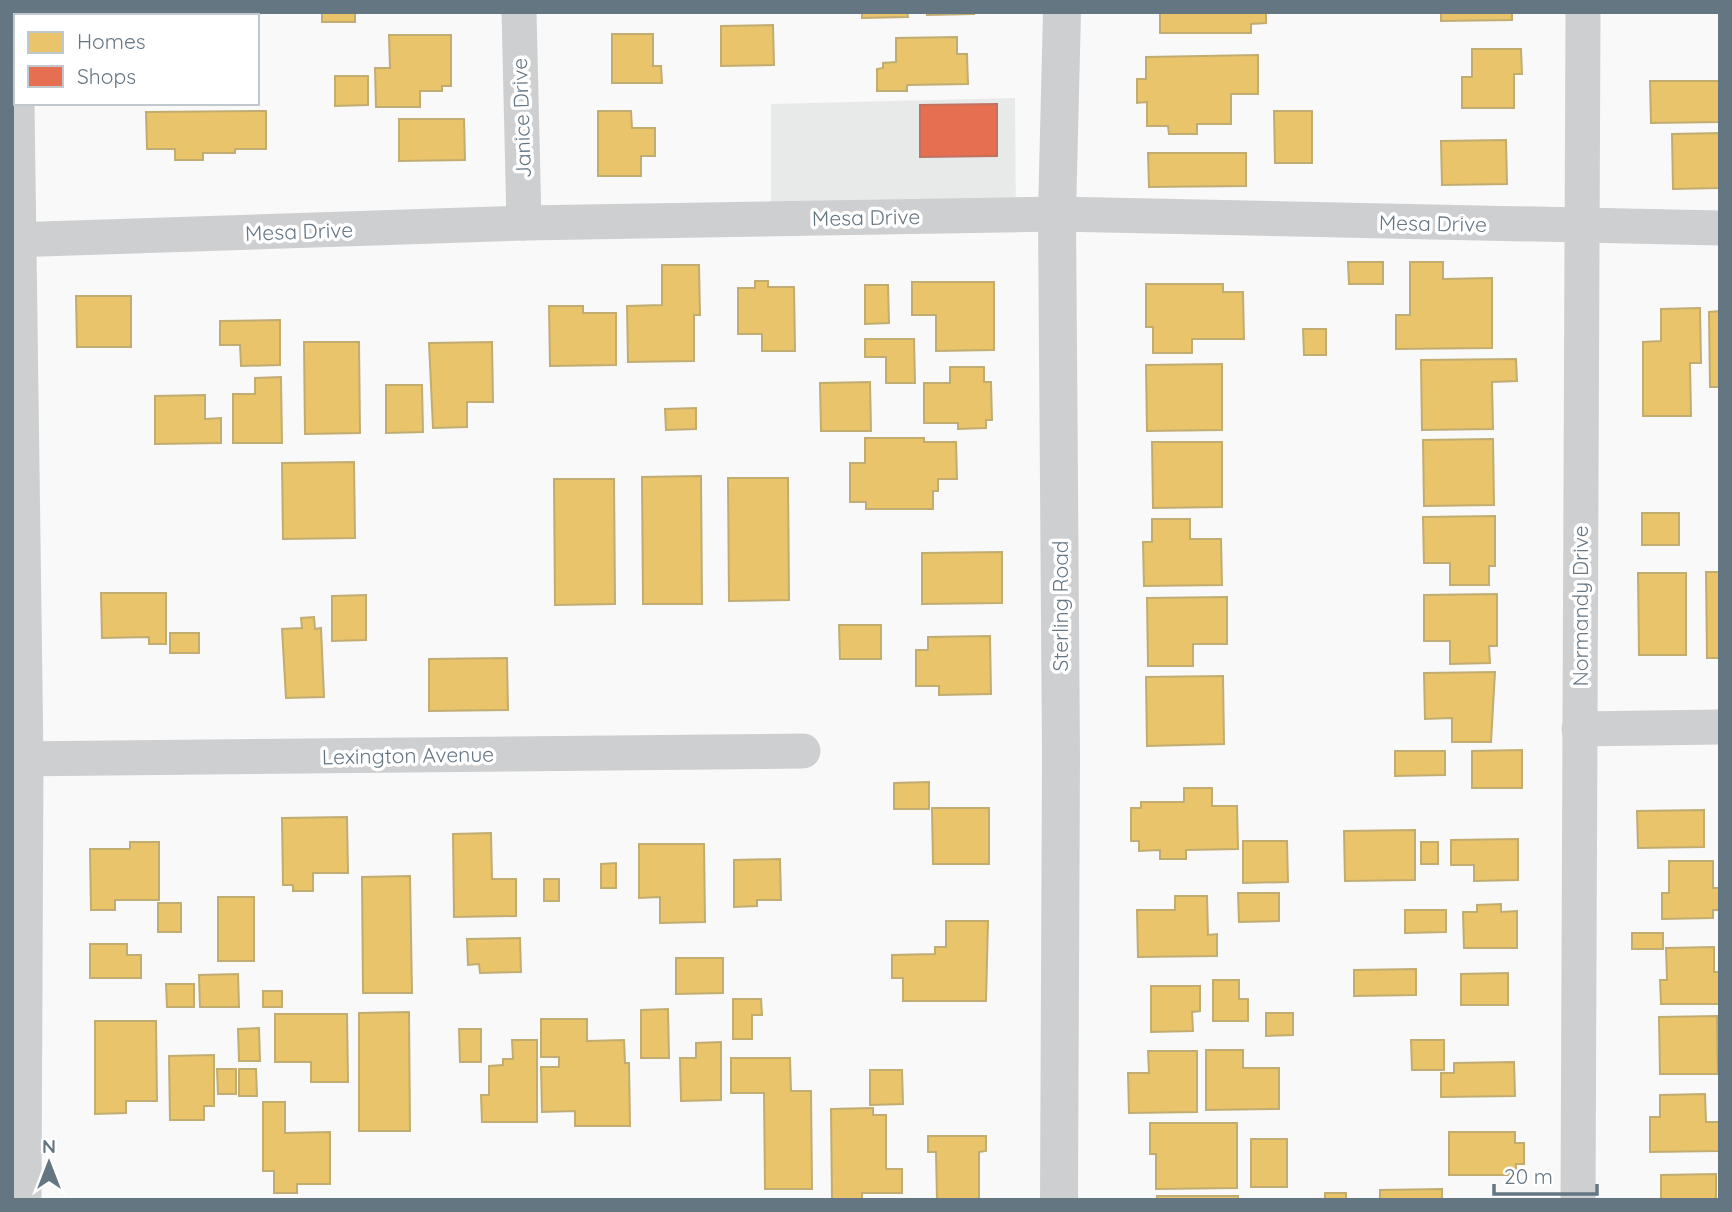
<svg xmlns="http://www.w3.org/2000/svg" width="1732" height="1212" viewBox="0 0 1732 1212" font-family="Quicksand,sans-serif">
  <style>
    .built { fill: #e8e9e9 }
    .homes { fill: #e9c46a; stroke: #c1ad72; stroke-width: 2 }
    .shops { fill: #e76f51; stroke: #c07160; stroke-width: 2 }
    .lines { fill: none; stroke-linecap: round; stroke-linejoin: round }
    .minor { stroke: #cecfd0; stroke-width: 35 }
    .tertiary { stroke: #cecfd0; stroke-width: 38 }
    .labels { text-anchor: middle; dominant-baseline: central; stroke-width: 7; stroke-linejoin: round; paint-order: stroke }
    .street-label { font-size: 21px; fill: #657683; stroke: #fff }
  </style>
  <rect width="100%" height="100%" fill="#f9f9f9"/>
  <polygon class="built" points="1015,98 1016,228 771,236 771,104"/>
  <g class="homes">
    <rect x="322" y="12" width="33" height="10"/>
    <polygon points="862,12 907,12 908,17 862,18"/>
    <polygon points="927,12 974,12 974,14 927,15"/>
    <polygon points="1160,12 1266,12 1266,23 1251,24 1251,33 1160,33"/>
    <polygon points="1441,12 1512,12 1512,20 1441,21"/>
    <polygon points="773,25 774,65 721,66 721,26"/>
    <polygon points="612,34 653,34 653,66 661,66 662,83 612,83"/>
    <polygon points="389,35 451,35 451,86 442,86 442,91 420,91 420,107 376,107 375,68 390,68"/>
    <polygon points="957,37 957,54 967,54 968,84 907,85 907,91 877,91 877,69 883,68 883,63 896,62 896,38"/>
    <polygon points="1472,49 1521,49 1522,74 1514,74 1514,108 1462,108 1462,77 1472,77"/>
    <polygon points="1258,55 1258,94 1231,94 1231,124 1197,124 1197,134 1169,134 1168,126 1147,126 1147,102 1137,103 1137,79 1146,79 1146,57"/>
    <polygon points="335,76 368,76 368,105 335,106"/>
    <polygon points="1650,81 1720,81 1720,122 1651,123"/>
    <polygon points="266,111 266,149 235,149 235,153 203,153 203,160 175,160 175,149 147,149 146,112"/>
    <polygon points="598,111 631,111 632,128 655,128 655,156 641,156 641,176 598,176"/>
    <polygon points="1274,111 1312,111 1312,163 1275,163"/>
    <polygon points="399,119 464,119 465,160 399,161"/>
    <polygon points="1720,133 1720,188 1673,189 1672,134"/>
    <polygon points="1506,140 1507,184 1442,185 1441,141"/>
    <polygon points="1148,153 1246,153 1246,186 1149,187"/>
    <polygon points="1348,262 1383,262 1383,284 1349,284"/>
    <polygon points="1410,262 1443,262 1443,279 1492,278 1492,348 1396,349 1396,315 1410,315"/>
    <polygon points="662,265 699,265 700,315 694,315 694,361 628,362 627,306 662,305"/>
    <polygon points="755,281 768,281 768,287 794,287 795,351 762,351 762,334 738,334 738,288 755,288"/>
    <polygon points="912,282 994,282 994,350 936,351 936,315 912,315"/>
    <polygon points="1146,284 1223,284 1223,292 1243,292 1244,339 1192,339 1192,353 1153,353 1153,327 1146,327"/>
    <polygon points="865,285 888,285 889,323 865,324"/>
    <polygon points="76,296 131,296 131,347 77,347"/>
    <polygon points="549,306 583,306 583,313 616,313 616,365 550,366"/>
    <polygon points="1700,308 1701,363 1690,363 1691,416 1643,416 1643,342 1661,341 1661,309"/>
    <polygon points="1720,311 1720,387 1710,387 1709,312"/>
    <polygon points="280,320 280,365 241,366 240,345 220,345 220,321"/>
    <polygon points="1303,329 1326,329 1326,355 1304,355"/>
    <polygon points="865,339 914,339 915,383 886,383 886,357 865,357"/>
    <polygon points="304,342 359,342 360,433 305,434"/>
    <polygon points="492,342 493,402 467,402 467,427 433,428 429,343"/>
    <polygon points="1516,359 1517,381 1492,382 1493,429 1422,430 1421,360"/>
    <polygon points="1222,364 1222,430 1147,431 1146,365"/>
    <polygon points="950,367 984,367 984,382 991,382 992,420 986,420 986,428 958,429 958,423 924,423 924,383 950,383"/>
    <polygon points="281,377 282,443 233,443 233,394 255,394 255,378"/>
    <polygon points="870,382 871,431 821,431 820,383"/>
    <polygon points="386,385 422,385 423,432 386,433"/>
    <polygon points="205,395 205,419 221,418 221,443 155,444 155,396"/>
    <polygon points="696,408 696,429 666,430 665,409"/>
    <polygon points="865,438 924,438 924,442 956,442 957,479 938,479 938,491 933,491 933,509 866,509 866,502 850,502 850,463 865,463"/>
    <polygon points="1493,439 1494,505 1424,506 1423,440"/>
    <polygon points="1152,442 1222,442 1222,507 1153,508"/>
    <polygon points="354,462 355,538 283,539 282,463"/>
    <polygon points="701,476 702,604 643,604 642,477"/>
    <polygon points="728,478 788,478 789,600 729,601"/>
    <polygon points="554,479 614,479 615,604 555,605"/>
    <rect x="1642" y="513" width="37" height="32"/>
    <polygon points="1495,516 1495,566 1489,566 1489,585 1450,585 1450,563 1424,563 1423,517"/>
    <polygon points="1152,519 1190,519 1190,539 1221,539 1222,585 1144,586 1143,542 1152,542"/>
    <polygon points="1002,552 1002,603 922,604 922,553"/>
    <polygon points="1706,572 1720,572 1720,658 1707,658"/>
    <polygon points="1638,573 1686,573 1686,655 1639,655"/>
    <polygon points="101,593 166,593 166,644 149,644 149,637 102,638"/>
    <polygon points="1497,594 1497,646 1489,646 1490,663 1450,664 1450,641 1424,641 1424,595"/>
    <polygon points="366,595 366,640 332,641 332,596"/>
    <polygon points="1227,597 1227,644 1193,644 1193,666 1148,666 1147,598"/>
    <polygon points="314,617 315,629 321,628 324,697 286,698 282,629 302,628 301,618"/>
    <polygon points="839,625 881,625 881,659 840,659"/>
    <rect x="170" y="633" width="29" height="20"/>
    <polygon points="990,636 991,694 939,695 939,686 916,686 916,650 928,650 928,637"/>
    <polygon points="507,658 508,710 429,711 429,659"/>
    <polygon points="1495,672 1491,742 1452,742 1452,718 1425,719 1424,673"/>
    <polygon points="1223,676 1224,744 1147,746 1146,677"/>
    <polygon points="1522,750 1522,788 1472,788 1472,751"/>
    <polygon points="1395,751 1445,751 1445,775 1395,776"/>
    <polygon points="929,782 929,809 894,809 894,783"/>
    <polygon points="1184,788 1212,788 1212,806 1237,806 1238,849 1186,850 1186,859 1160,859 1160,850 1139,851 1139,841 1131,841 1131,808 1141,808 1141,802 1184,802"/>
    <polygon points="932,808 989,808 989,864 933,864"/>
    <polygon points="1704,810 1704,847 1638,848 1637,811"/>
    <polygon points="347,817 348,873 313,873 313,891 293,891 293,885 283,885 282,818"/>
    <polygon points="1415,830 1415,880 1345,881 1344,831"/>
    <polygon points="491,833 492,879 516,879 516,916 454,917 453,834"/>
    <polygon points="1518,839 1518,880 1474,881 1474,865 1451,865 1451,840"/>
    <polygon points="1243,841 1287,841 1288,882 1243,883"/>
    <polygon points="130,842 159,842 159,900 115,900 115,910 91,910 90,849 130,849"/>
    <rect x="1421" y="842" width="17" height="22"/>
    <polygon points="639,844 704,844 705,922 660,923 660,897 639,898"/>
    <polygon points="780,859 781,900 757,900 757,906 734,907 734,860"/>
    <polygon points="1669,861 1713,861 1713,888 1720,888 1720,910 1713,910 1713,918 1662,919 1662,893 1669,893"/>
    <polygon points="616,863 616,888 601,888 601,864"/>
    <polygon points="410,876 412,993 363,993 362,877"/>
    <rect x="544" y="879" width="15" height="22"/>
    <polygon points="1238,893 1279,893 1279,921 1239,922"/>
    <polygon points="1175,896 1207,896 1208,935 1217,934 1217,956 1138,957 1137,910 1175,910"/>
    <rect x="218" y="897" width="36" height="64"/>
    <rect x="158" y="903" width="23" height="29"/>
    <polygon points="1501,904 1501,912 1517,911 1517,948 1464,948 1463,912 1477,912 1477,905"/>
    <polygon points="1405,910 1446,910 1446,932 1405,933"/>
    <polygon points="946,921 988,921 986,1001 903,1001 903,978 892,978 892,955 935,954 935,947 946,947"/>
    <rect x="1632" y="933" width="31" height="16"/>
    <polygon points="520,938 521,972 480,973 479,964 468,965 467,939"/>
    <polygon points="90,944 127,944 127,955 141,955 141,978 90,978"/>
    <polygon points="1714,947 1714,972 1720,972 1720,1004 1661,1004 1660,980 1667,980 1666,948"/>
    <polygon points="676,958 723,958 723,993 676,994"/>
    <polygon points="1416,969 1416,995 1354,996 1354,970"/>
    <polygon points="1508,973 1508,1005 1461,1005 1461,974"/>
    <polygon points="238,974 239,1007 200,1007 199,975"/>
    <polygon points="1213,980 1239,980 1239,999 1248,999 1248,1021 1213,1021"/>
    <polygon points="166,984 194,984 194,1007 167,1007"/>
    <polygon points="1151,986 1200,986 1200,1011 1192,1012 1193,1031 1151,1032"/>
    <rect x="263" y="991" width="19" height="16"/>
    <polygon points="733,999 761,999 762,1015 752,1015 752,1039 733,1039"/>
    <polygon points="668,1009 669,1058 641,1058 641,1010"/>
    <polygon points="409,1012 410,1131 359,1131 359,1013"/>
    <polygon points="1266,1013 1293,1013 1293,1035 1266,1036"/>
    <polygon points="275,1014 347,1014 348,1082 311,1082 311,1062 275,1062"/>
    <polygon points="1717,1016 1718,1074 1660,1074 1659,1017"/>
    <polygon points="541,1019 587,1019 587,1041 624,1040 625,1063 629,1063 630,1126 575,1126 575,1111 542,1112 541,1067 559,1067 559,1057 541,1057"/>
    <polygon points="95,1021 156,1021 157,1101 126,1101 126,1113 95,1114"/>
    <polygon points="259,1028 260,1061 239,1061 238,1029"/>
    <polygon points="459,1029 481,1029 481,1062 460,1062"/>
    <polygon points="512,1040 537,1040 537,1122 482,1122 481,1095 489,1095 489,1066 503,1065 503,1059 513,1059"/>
    <polygon points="1411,1040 1444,1040 1444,1070 1412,1070"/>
    <polygon points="721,1042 721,1100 681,1101 680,1058 696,1058 696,1043"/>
    <polygon points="1206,1050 1243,1050 1243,1068 1279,1068 1279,1109 1206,1110"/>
    <polygon points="1148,1051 1197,1051 1197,1112 1129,1113 1128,1073 1149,1073"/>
    <polygon points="214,1055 214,1106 204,1106 204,1120 170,1120 169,1056"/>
    <polygon points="731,1058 790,1058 791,1091 811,1091 812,1189 765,1189 764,1093 731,1093"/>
    <polygon points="1514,1062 1515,1096 1441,1097 1441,1073 1454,1073 1454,1063"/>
    <polygon points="217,1069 236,1069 236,1094 218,1094"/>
    <polygon points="239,1069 256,1069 257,1096 239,1096"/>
    <polygon points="870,1070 902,1070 903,1104 870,1105"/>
    <polygon points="1705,1094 1706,1122 1719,1122 1719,1151 1650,1152 1650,1117 1660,1117 1660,1095"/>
    <polygon points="263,1102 285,1102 285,1133 330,1132 330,1184 297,1184 297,1193 274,1193 274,1171 263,1171"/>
    <polygon points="873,1108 873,1115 886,1115 886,1169 902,1169 902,1193 862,1193 862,1200 832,1200 831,1109"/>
    <polygon points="1150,1123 1237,1123 1237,1188 1156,1189 1156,1154 1150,1154"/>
    <polygon points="1449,1132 1515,1132 1515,1143 1524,1143 1524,1164 1516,1164 1516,1175 1449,1175"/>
    <polygon points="928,1136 986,1136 986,1151 979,1152 979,1200 937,1200 936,1152 928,1152"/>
    <rect x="1251" y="1139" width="36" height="48"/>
    <polygon points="1716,1174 1716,1200 1661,1200 1661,1175"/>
    <polygon points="1442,1189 1442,1200 1380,1200 1380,1190"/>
    <rect x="1325" y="1193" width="21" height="7"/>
    <rect x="1157" y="1196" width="81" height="4"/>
  </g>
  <polygon class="shops" points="997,104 997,156 920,157 920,105"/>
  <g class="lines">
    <g class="minor">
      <polyline points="519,12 524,223"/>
      <polyline points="17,16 17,12"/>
      <polyline points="17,103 26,759 24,1200"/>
      <polyline points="12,240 524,223 1057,214 1720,228"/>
      <polyline points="1579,729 1720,727"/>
      <polyline points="12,759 803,751"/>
      <polyline points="1578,1200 1583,12"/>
    </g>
    <polyline class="tertiary" points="1059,1200 1061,756 1057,214 1062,12"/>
  </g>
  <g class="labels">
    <g class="street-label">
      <text transform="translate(521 118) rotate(-92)">Janice Drive</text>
      <text transform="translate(866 217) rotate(-1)">Mesa Drive</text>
      <text transform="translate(1433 223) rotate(1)">Mesa Drive</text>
      <text transform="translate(299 231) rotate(-2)">Mesa Drive</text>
      <text transform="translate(1060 606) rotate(-90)">Sterling Road</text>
      <text transform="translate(1580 606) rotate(-90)">Normandy Drive</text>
      <text transform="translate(408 755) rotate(-1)">Lexington Avenue</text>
    </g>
  </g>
  <rect width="1732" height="1212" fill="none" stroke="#657683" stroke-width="28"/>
  <rect x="14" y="14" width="245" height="91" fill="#ffffff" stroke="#c1c8cd" stroke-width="2"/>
  <rect x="28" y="32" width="35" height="21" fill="#e9c46a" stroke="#c1c8cd" stroke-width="2"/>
  <text x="77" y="49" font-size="21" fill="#657683">Homes</text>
  <rect x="28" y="66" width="35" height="21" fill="#e76f51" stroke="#c1c8cd" stroke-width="2"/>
  <text x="77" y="84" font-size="21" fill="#657683">Shops</text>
  <g transform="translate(49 1163)" stroke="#ffffff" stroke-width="5" paint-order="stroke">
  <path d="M0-5L12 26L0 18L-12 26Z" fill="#657683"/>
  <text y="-10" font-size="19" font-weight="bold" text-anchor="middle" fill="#657683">N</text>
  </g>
  <path d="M1494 1184v10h103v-10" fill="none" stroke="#657683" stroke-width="3.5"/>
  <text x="1504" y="1184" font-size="21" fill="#657683" stroke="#ffffff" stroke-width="5" paint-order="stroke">20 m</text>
</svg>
